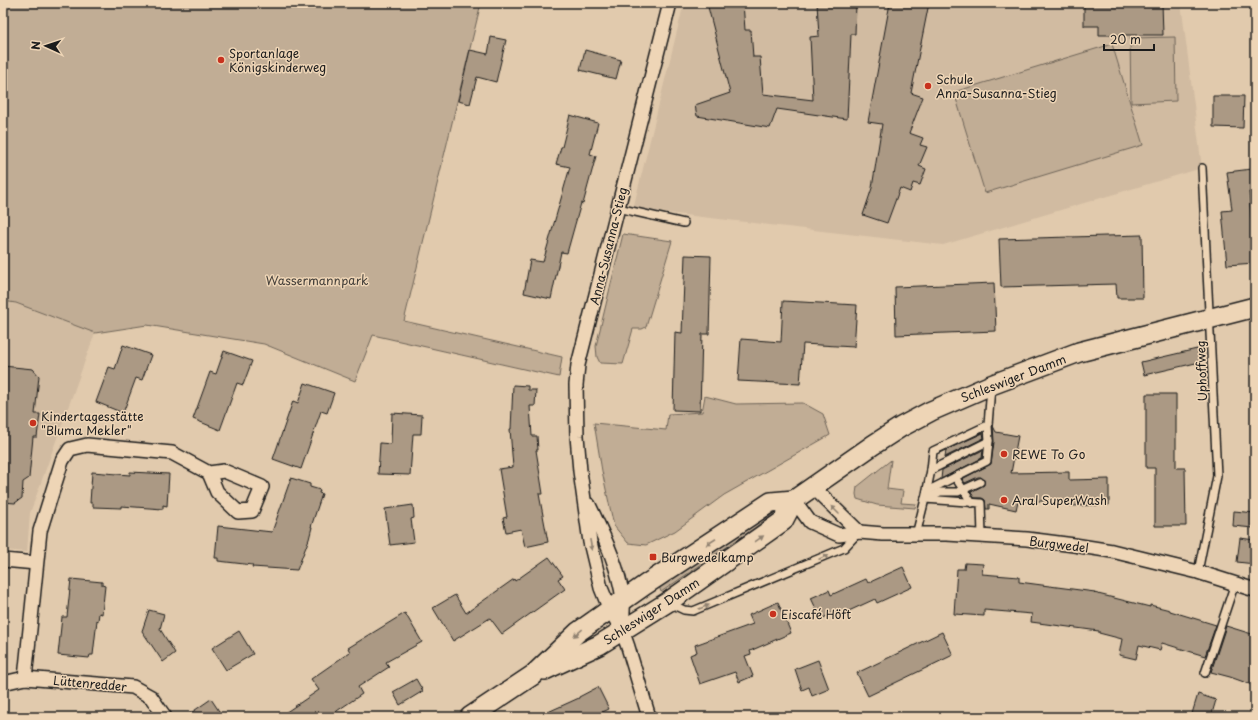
<svg xmlns="http://www.w3.org/2000/svg" width="1258" height="720" viewBox="0 0 1258 720" font-family="'Playpen Sans',sans-serif">
  <style>
    .built { fill: #d1bba1 }
    .green { fill: #c1ad95; stroke: #6e6458 }
    .building { fill: #ab9984; stroke: #1c1c1c }
    .lines { fill: none; stroke-linecap: round; stroke-linejoin: round }
    .lane-casing { stroke: #1c1c1c; stroke-width: 10 }
    .street-casing { stroke: #1c1c1c; stroke-width: 16 }
    .secondary-casing { stroke: #1c1c1c; stroke-width: 22 }
    .lane { stroke: #eed5b6; stroke-width: 7 }
    .street { stroke: #eed5b6; stroke-width: 13 }
    .secondary { stroke: #eed5b6; stroke-width: 19 }
    .oneway { fill: #908271 }
    .poi-dot { fill: #c8321e; stroke: #eed5b6; stroke-width: 1.5 }
    .labels { text-anchor: middle; dominant-baseline: central; stroke-width: 3; stroke-linejoin: round; paint-order: stroke }
    .poi-label { font-size: 12px; fill: #1c1c1c; stroke: #eed5b6; text-anchor: start }
    .street-label { font-size: 12px; fill: #1c1c1c; stroke: #eed5b6 }
    .park-label { font-size: 12px; fill: #45403a; stroke: #eed5b6 }
  </style>
  <rect width="100%" height="100%" fill="#e1caad"/>
  <filter id="ink" filterUnits="userSpaceOnUse"><feTurbulence type="fractalNoise" baseFrequency=".025" numOctaves="2"/><feDisplacementMap in="SourceGraphic" scale="8" xChannelSelector="R" yChannelSelector="G"/><feConvolveMatrix kernelMatrix="1 2 1 2 8 2 1 2 1" color-interpolation-filters="sRGB"/></filter>
  <g filter="url(#ink)">
    <g class="built">
      <polygon points="684,3 1181,3 1202,168 943,245 633,209"/>
      <polygon points="3,301 16,303 95,333 30,513 27,552 3,550"/>
    </g>
    <g class="green">
      <polygon points="3,3 481,3 404,321 562,357 559,377 373,335 355,381 264,344 147,325 95,333 16,303 3,301"/>
      <polygon points="1175,37 1176,101 1131,103 1130,38"/>
      <polygon points="1112,44 1143,145 985,193 954,92"/>
      <polygon points="623,234 672,241 646,327 642,329 633,329 623,364 600,363 597,357 596,346"/>
      <polygon points="705,396 736,404 803,403 823,414 830,435 724,495 675,531 646,545 628,543 614,526 602,471 594,423 666,430 668,414 702,412"/>
      <polygon points="891,460 887,489 903,491 901,503 916,504 915,508 877,505 857,499 856,494 857,487"/>
      <polygon points="786,504 753,529 661,592 659,586 749,525"/>
    </g>
    <g class="building">
      <polygon points="707,3 743,3 745,30 751,30 753,57 760,57 763,94 813,100 810,37 819,36 817,3 856,3 855,34 851,34 847,119 777,109 770,128 697,116 695,105 730,93"/>
      <polygon points="890,3 929,3 911,93 923,97 909,133 923,138 920,145 927,147 919,166 926,169 920,185 913,183 910,192 900,188 887,223 863,215 872,188 882,124 868,122"/>
      <polygon points="1084,3 1162,3 1163,35 1099,35 1099,26 1084,26"/>
      <polygon points="491,37 506,40 496,82 477,77 470,104 458,101 470,50 488,54"/>
      <polygon points="585,50 621,60 616,79 580,70"/>
      <polygon points="1213,96 1244,96 1243,128 1213,127"/>
      <polygon points="570,115 598,123 590,154 596,156 583,204 581,203 567,253 561,252 551,299 524,293 530,260 543,262 570,167 556,164 561,147 562,147"/>
      <polygon points="1252,169 1255,191 1249,192 1255,263 1227,265 1222,211 1232,210 1227,172"/>
      <polygon points="1142,235 1143,298 1117,298 1116,284 1001,287 999,239"/>
      <polygon points="685,255 711,256 709,334 702,334 700,411 673,410 675,332 682,333"/>
      <polygon points="994,283 996,331 896,335 895,287"/>
      <polygon points="783,301 857,305 854,347 803,344 800,384 738,381 741,339 781,342"/>
      <polygon points="123,345 151,355 142,380 136,378 123,413 96,402 109,367 115,369"/>
      <polygon points="1197,349 1200,362 1144,375 1141,362"/>
      <polygon points="224,351 252,361 243,385 237,383 220,430 193,419 210,372 216,374"/>
      <polygon points="3,366 33,369 39,376 35,414 40,414 37,437 33,437 29,478 23,482 22,498 15,503 3,502 3,436 7,401 3,401"/>
      <polygon points="305,383 334,393 327,413 321,411 301,469 273,459 293,401 298,403"/>
      <polygon points="513,385 528,386 528,390 536,390 535,406 530,406 532,436 537,436 538,450 536,450 543,494 539,494 548,542 525,547 521,529 506,532 503,518 507,517 499,469 513,467 510,429 511,429"/>
      <polygon points="1146,394 1176,394 1176,468 1185,468 1186,526 1155,526 1155,468 1146,468"/>
      <polygon points="392,413 422,415 421,434 413,434 410,475 378,474 380,443 391,444"/>
      <polygon points="993,426 996,432 1018,436 1011,473 1069,472 1069,480 1109,479 1109,505 1069,506 1069,501 1018,501 1016,510 989,504 989,509 986,509 985,500 982,498 974,498 971,492 984,485 984,480 981,477 978,477 965,483 962,479 991,464 994,442"/>
      <polygon points="983,433 984,438 945,457 946,450"/>
      <polygon points="983,450 982,458 941,479 942,470"/>
      <polygon points="92,472 130,475 130,472 169,474 167,506 163,505 163,509 121,506 121,508 93,507 93,503 90,503"/>
      <polygon points="291,478 310,484 310,487 320,490 319,493 322,494 311,527 312,527 309,539 297,570 252,567 253,565 218,561 218,558 215,558 218,526 272,532"/>
      <polygon points="413,505 414,518 411,519 414,542 390,545 385,509"/>
      <polygon points="1234,511 1255,513 1253,528 1233,526"/>
      <polygon points="1240,538 1255,540 1255,564 1237,562"/>
      <polygon points="549,557 563,576 558,579 565,589 502,634 490,618 453,641 433,608 455,595 466,613 514,579 515,581"/>
      <polygon points="965,563 983,564 982,574 1019,577 1019,582 1095,592 1094,593 1150,607 1150,605 1170,610 1170,611 1216,625 1205,656 1162,643 1160,650 1139,645 1136,659 1119,655 1122,639 1099,633 1099,631 1031,622 1032,614 984,610 984,616 954,614 957,569 964,569"/>
      <polygon points="903,567 912,587 877,603 875,599 840,615 838,611 821,619 811,598 829,590 831,595 866,579 868,583"/>
      <polygon points="71,579 102,582 102,585 105,586 102,614 99,613 98,621 97,620 93,655 90,655 89,658 58,655 62,617 67,617"/>
      <polygon points="778,602 791,633 750,651 751,654 745,656 753,676 739,682 735,672 700,684 690,655 697,652 695,645 753,624 749,615"/>
      <polygon points="149,610 164,614 160,629 175,653 163,662 142,631"/>
      <polygon points="405,613 422,642 386,662 389,667 358,687 362,694 328,717 279,717 319,690 311,679 350,652 348,648"/>
      <polygon points="1226,626 1255,635 1255,686 1230,677 1211,672"/>
      <polygon points="239,631 253,654 226,670 212,648"/>
      <polygon points="942,632 953,655 868,696 857,673"/>
      <polygon points="818,660 829,689 812,696 809,687 802,690 795,669"/>
      <polygon points="416,679 423,691 400,705 393,692"/>
      <polygon points="598,687 609,709 592,717 537,717 579,698 579,697"/>
      <polygon points="1198,694 1216,700 1211,717 1191,717"/>
      <polygon points="211,699 223,717 185,717"/>
    </g>
    <g class="lines">
      <g class="lane-casing">
        <g id="lane">
          <polyline points="618,208 684,223"/>
          <polyline points="931,470 989,441 988,425"/>
          <polyline points="955,477 972,503"/>
          <polyline points="927,491 987,461 989,441"/>
          <polyline points="925,499 931,470 933,451 988,425 991,387"/>
          <polyline points="925,499 940,492 958,492 980,482"/>
          <polyline points="916,535 925,499 981,503 982,536"/>
          <polyline points="1198,572 1217,476 1202,168"/>
          <polyline points="669,603 684,610 693,611 844,548 858,533"/>
          <polyline points="1205,673 1235,583"/>
        </g>
      </g>
      <g class="street-casing">
        <g id="street">
          <polyline points="813,487 859,532"/>
          <polyline points="794,500 810,522 839,535 859,532 883,534 947,534 1027,539 1074,545 1112,551 1198,572 1255,590"/>
          <path d="M589,505c14,30 30,61 34,95 1,9 -1,20 -1,30"/>
          <polyline points="3,560 36,563"/>
          <polyline points="25,678 40,531 62,461 70,449 87,445 172,453 209,473 217,492 238,512 252,511 262,487 224,471 209,473"/>
          <polyline points="3,683 25,678 133,687 151,697 165,717"/>
          <polyline points="649,717 628,647 622,630 610,610 601,588 590,542 580,471 577,436 576,385 578,365 670,3"/>
        </g>
      </g>
      <g class="secondary-casing">
        <g id="secondary">
          <polyline points="545,670 599,645 668,602 783,521 794,500"/>
          <polyline points="470,717 533,675 578,632 645,585 771,502 794,500 873,445 901,427 931,411 991,385 1079,352 1255,307"/>
        </g>
      </g>
      <use href="#lane" class="lane"/>
      <use href="#street" class="street"/>
      <use href="#secondary" class="secondary"/>
    </g>
    <defs><path id="oneway-solid" d="M-6-.8H1V-3.2L6.5 0L1 3.2V.8H-6Z"/></defs>
    <g class="oneway">
      <use href="#oneway-solid" transform="translate(835 510) rotate(-135)"/>
      <use href="#oneway-solid" transform="translate(759 539) rotate(-35)"/>
      <use href="#oneway-solid" transform="translate(711 542) rotate(147)"/>
      <use href="#oneway-solid" transform="translate(591 545) rotate(79)"/>
      <use href="#oneway-solid" transform="translate(824 557) rotate(-24)"/>
      <use href="#oneway-solid" transform="translate(704 607) rotate(-22)"/>
      <use href="#oneway-solid" transform="translate(578 633) rotate(141)"/>
    </g>
  </g>
  <g class="poi-dot">
    <circle cx="221" cy="60" r="4"/>
    <circle cx="928" cy="86" r="4"/>
    <circle cx="33" cy="423" r="4"/>
    <circle cx="1004" cy="454" r="4"/>
    <circle cx="1004" cy="500" r="4"/>
    <rect x="649" y="553" width="8" height="8" rx="2"/>
    <circle cx="773" cy="614" r="4"/>
  </g>
  <g class="labels">
    <g class="poi-label">
      <text x="229" y="53">Sportanlage<tspan x="229" dy="14">Königskinderweg</tspan></text>
      <text x="936" y="79">Schule<tspan x="936" dy="14">Anna-Susanna-Stieg</tspan></text>
      <text x="41" y="416">Kindertagesstätte<tspan x="41" dy="14">"Bluma Mekler"</tspan></text>
      <text x="1012" y="454">REWE To Go</text>
      <text x="1012" y="500">Aral SuperWash</text>
      <text x="661" y="557">Burgwedelkamp</text>
      <text x="781" y="614">Eiscafé Höft</text>
    </g>
    <g class="street-label">
      <text transform="translate(608 246) rotate(-76)">Anna-Susanna-Stieg</text>
      <text transform="translate(1201 371) rotate(-92)">Uphoffweg</text>
      <text transform="translate(1013 378) rotate(-21)">Schleswiger Damm</text>
      <text transform="translate(1059 544) rotate(7)">Burgwedel</text>
      <text transform="translate(651 611) rotate(-33)">Schleswiger Damm</text>
      <text transform="translate(90 683) rotate(5)">Lüttenredder</text>
    </g>
    <g class="park-label">
      <text x="317" y="280">Wassermannpark</text>
    </g>
  </g>
  <rect width="1258" height="720" fill="none" stroke="#eed5b6" stroke-width="16"/>
  <rect x="8" y="8" width="1242" height="704" fill="none" stroke="#1c1c1c" stroke-width="1.5" filter="url(#ink)"/>
  <g transform="translate(46 46) rotate(273)" stroke="#eed5b6" stroke-width="3" paint-order="stroke">
  <path d="M0-3L7 15L0 10L-7 15Z" fill="#1c1c1c"/>
  <text y="-6" font-size="11" font-weight="bold" text-anchor="middle" fill="#1c1c1c">N</text>
  </g>
  <path d="M1104 44v6h50v-6" fill="none" stroke="#1c1c1c" stroke-width="2"/>
  <text x="1110" y="44" font-size="12" fill="#1c1c1c" stroke="#eed5b6" stroke-width="3" paint-order="stroke">20 m</text>
</svg>
